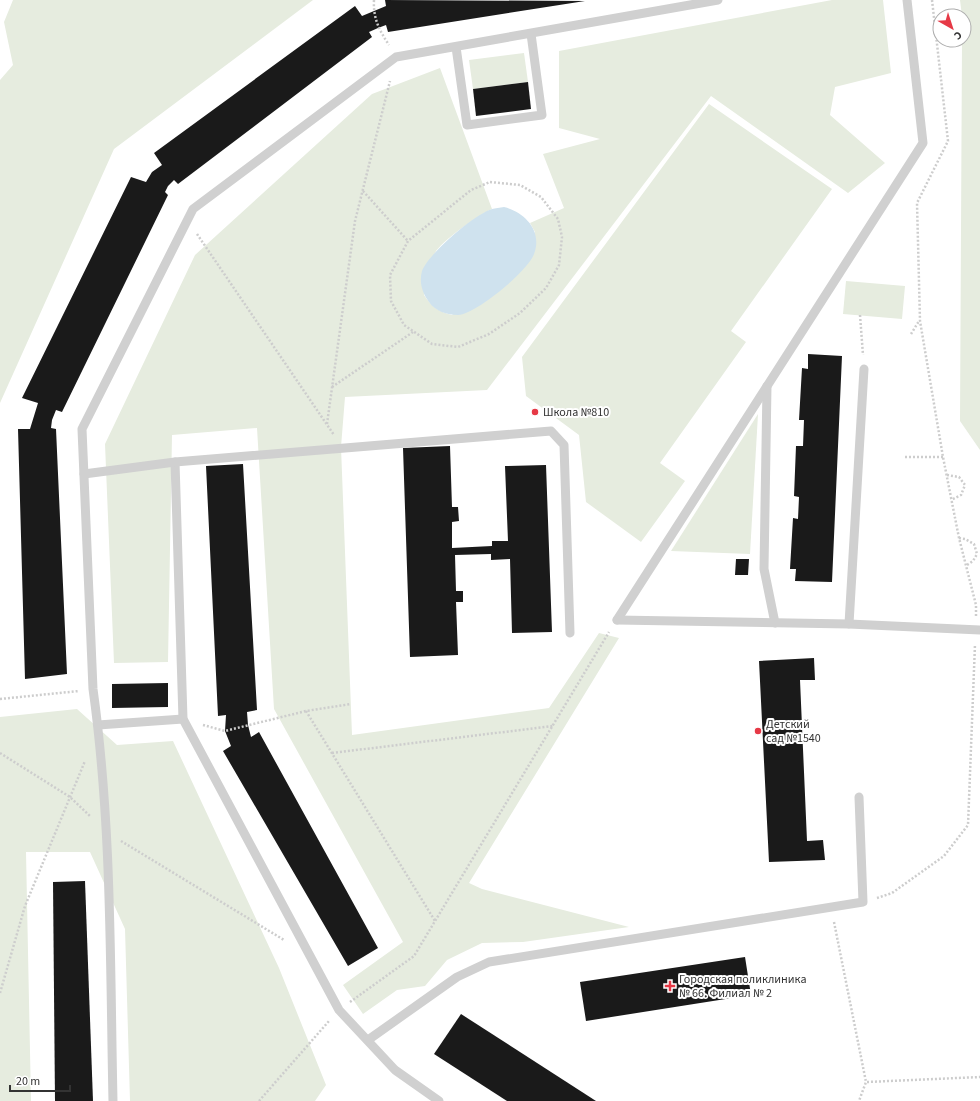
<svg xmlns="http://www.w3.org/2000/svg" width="980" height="1101" viewBox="0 0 980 1101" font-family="'Source Sans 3',sans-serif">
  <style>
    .green { fill: #e6ecdf }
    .water { fill: #cfe2ee }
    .building { fill: #1a1a1a }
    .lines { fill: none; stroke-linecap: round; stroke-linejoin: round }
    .path { stroke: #cdcdcd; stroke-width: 2.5; stroke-dasharray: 2 2; stroke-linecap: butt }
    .service { stroke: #d0d0d0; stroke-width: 9 }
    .poi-dot { fill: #e63946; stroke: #fff; stroke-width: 1.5 }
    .labels { text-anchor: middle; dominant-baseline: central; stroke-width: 4; stroke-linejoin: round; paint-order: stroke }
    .poi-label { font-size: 12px; fill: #333; stroke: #fff; text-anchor: start }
  </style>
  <rect width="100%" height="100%" fill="#fff"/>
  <g class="green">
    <polygon points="13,0 313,0 114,149 0,403 0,80 13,65 4,22"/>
    <path d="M832,0h51l8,73 -56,14 -5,28 55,48 -37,30 -137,-97 -224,294 -142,7 -4,50 11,288 197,-27 50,-75 20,5 -150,245 13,6 147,38 -106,15 -41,1 -35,17 -22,26 -28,4 -34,24 -20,-29 60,-43 -129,-233 -17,-281 -85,7 -4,227 -54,1 -9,-219 90,-189 177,-161 68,-26 52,141c-13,6 -51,32 -57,44 -5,10 -8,30 -11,42 8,12 15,17 28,20l83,-83 -5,-9 34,-15 -21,-54 57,-15 -41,-11v-77z"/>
    <polygon points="960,0 980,0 980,450 960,421 962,40 964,40 964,16 962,16"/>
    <polygon points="524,53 528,82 473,89 469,60"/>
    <polygon points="709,104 832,189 731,331 746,342 660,463 685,481 641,542 586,502 579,435 526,396 522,357"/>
    <polygon points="846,281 905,286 902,319 843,314"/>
    <polygon points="758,414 750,554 671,551"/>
    <polygon points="77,709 117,745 173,741 279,968 326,1085 315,1101 130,1101 125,929 90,852 26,852 31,1101 0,1101 0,717"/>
  </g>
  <path class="water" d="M504,207c20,5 39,23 30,47 -6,17 -58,60 -76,61 -11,0 -23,-4 -29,-13 -7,-9 -10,-20 -7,-31 6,-17 53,-57 70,-62 3,-1 8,-1 12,-2z"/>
  <g class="building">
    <polygon points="385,0 585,1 388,32 386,25 378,28 369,32 372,37 178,184 174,180 168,186 165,192 168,195 62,412 56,410 52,420 51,428 56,429 67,674 25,679 18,429 30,429 38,403 22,398 131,177 146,182 152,172 162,165 154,153 355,6 362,16 386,6"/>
    <polygon points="528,82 531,109 476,116 473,89"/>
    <polygon points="808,354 842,356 832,582 795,581 796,569 790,569 793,518 798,519 799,497 794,496 796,446 803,446 804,420 799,420 802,368 808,369"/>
    <polygon points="450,446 452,507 458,507 459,521 452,522 452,548 492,546 492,541 508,541 505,466 546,465 552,632 512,633 510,559 491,560 491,554 455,555 456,591 463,591 463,602 456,602 458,655 410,657 403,448"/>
    <polygon points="243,464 257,710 247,712 248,725 251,737 259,732 378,948 348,966 223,751 231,746 225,731 226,715 218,716 206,466"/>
    <polygon points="736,559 749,559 748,575 735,575"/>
    <polygon points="814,658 815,680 800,680 807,841 823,840 825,860 769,862 759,661"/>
    <polygon points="168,683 168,707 112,708 112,684"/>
    <polygon points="85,881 93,1101 55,1101 53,882"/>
    <polygon points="745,957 751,995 586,1021 580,982"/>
    <polygon points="461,1014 596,1101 507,1101 434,1054"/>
  </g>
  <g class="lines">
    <g class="path">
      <path d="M374,0c-1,18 5,30 15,45"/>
      <polyline points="932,0 948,141 917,203 920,321 943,457 959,538 976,605 976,617"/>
      <polygon points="490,182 520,185 541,197 558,219 562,237 559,265 546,288 520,313 489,334 458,347 432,344 404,325 391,301 390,275 408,241 471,190"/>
      <polyline points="363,191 408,241"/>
      <polyline points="197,234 334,435"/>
      <polyline points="860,315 863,355"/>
      <polyline points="911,334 919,321"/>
      <polyline points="332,387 413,332"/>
      <polyline points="327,424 355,221 390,81"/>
      <polyline points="905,457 943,457"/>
      <polyline points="947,475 959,477 965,485 961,495 951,500"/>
      <polyline points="959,538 965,539 974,544 977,554 973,561 967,565"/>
      <polyline points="0,699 79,691"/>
      <polyline points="306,711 435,921"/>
      <polyline points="203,725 225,731 306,711 351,704"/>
      <polyline points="0,753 70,797 91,817"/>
      <polyline points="332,753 553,726"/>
      <polyline points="121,841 284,940"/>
      <polyline points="877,898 892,893 944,856 968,825 975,644"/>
      <polyline points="834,922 866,1082 859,1101"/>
      <polyline points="0,993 25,906 85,761"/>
      <polyline points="350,1002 414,956 609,632"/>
      <polyline points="867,1082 980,1077"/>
      <polyline points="259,1101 329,1021"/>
    </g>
    <g class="service">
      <polyline points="456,47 467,125 542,115 531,34"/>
      <polyline points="767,386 764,569 775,623"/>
      <polyline points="175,462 183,719 339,1010 395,1070 439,1101"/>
      <polyline points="84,474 175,462 551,431 564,445 570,633"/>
      <polyline points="617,620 923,143 907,0"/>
      <polyline points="617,620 849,624 980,630"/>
      <polyline points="849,624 864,369"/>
      <polyline points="98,725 183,719"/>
      <polyline points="368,1040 457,977 489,962 863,902 859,797"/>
      <path d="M113,1101c-3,-137 -1,-275 -20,-412l-11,-260 111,-220 203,-152 322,-57"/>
    </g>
  </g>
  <g class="poi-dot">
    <circle cx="535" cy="412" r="4"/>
    <circle cx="758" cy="731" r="4"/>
    <path d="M668 980h4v4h4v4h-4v4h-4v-4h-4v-4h4z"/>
  </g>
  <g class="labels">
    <g class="poi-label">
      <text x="543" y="412">Школа №810</text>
      <text x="766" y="724">Детский<tspan x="766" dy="14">сад №1540</tspan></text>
      <text x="679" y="979">Городская поликлиника<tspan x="679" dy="14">№ 66. Филиал № 2</tspan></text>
    </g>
  </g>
  <g transform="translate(952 28) rotate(141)"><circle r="19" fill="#ffffff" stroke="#adadad"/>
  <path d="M0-3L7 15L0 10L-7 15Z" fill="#e63946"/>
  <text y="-6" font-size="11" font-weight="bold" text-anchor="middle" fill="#333333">С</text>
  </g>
  <path d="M10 1085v6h60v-6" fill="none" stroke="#333333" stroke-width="2"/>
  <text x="16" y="1085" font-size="12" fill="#333333" stroke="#ffffff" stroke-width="3" paint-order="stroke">20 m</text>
</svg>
